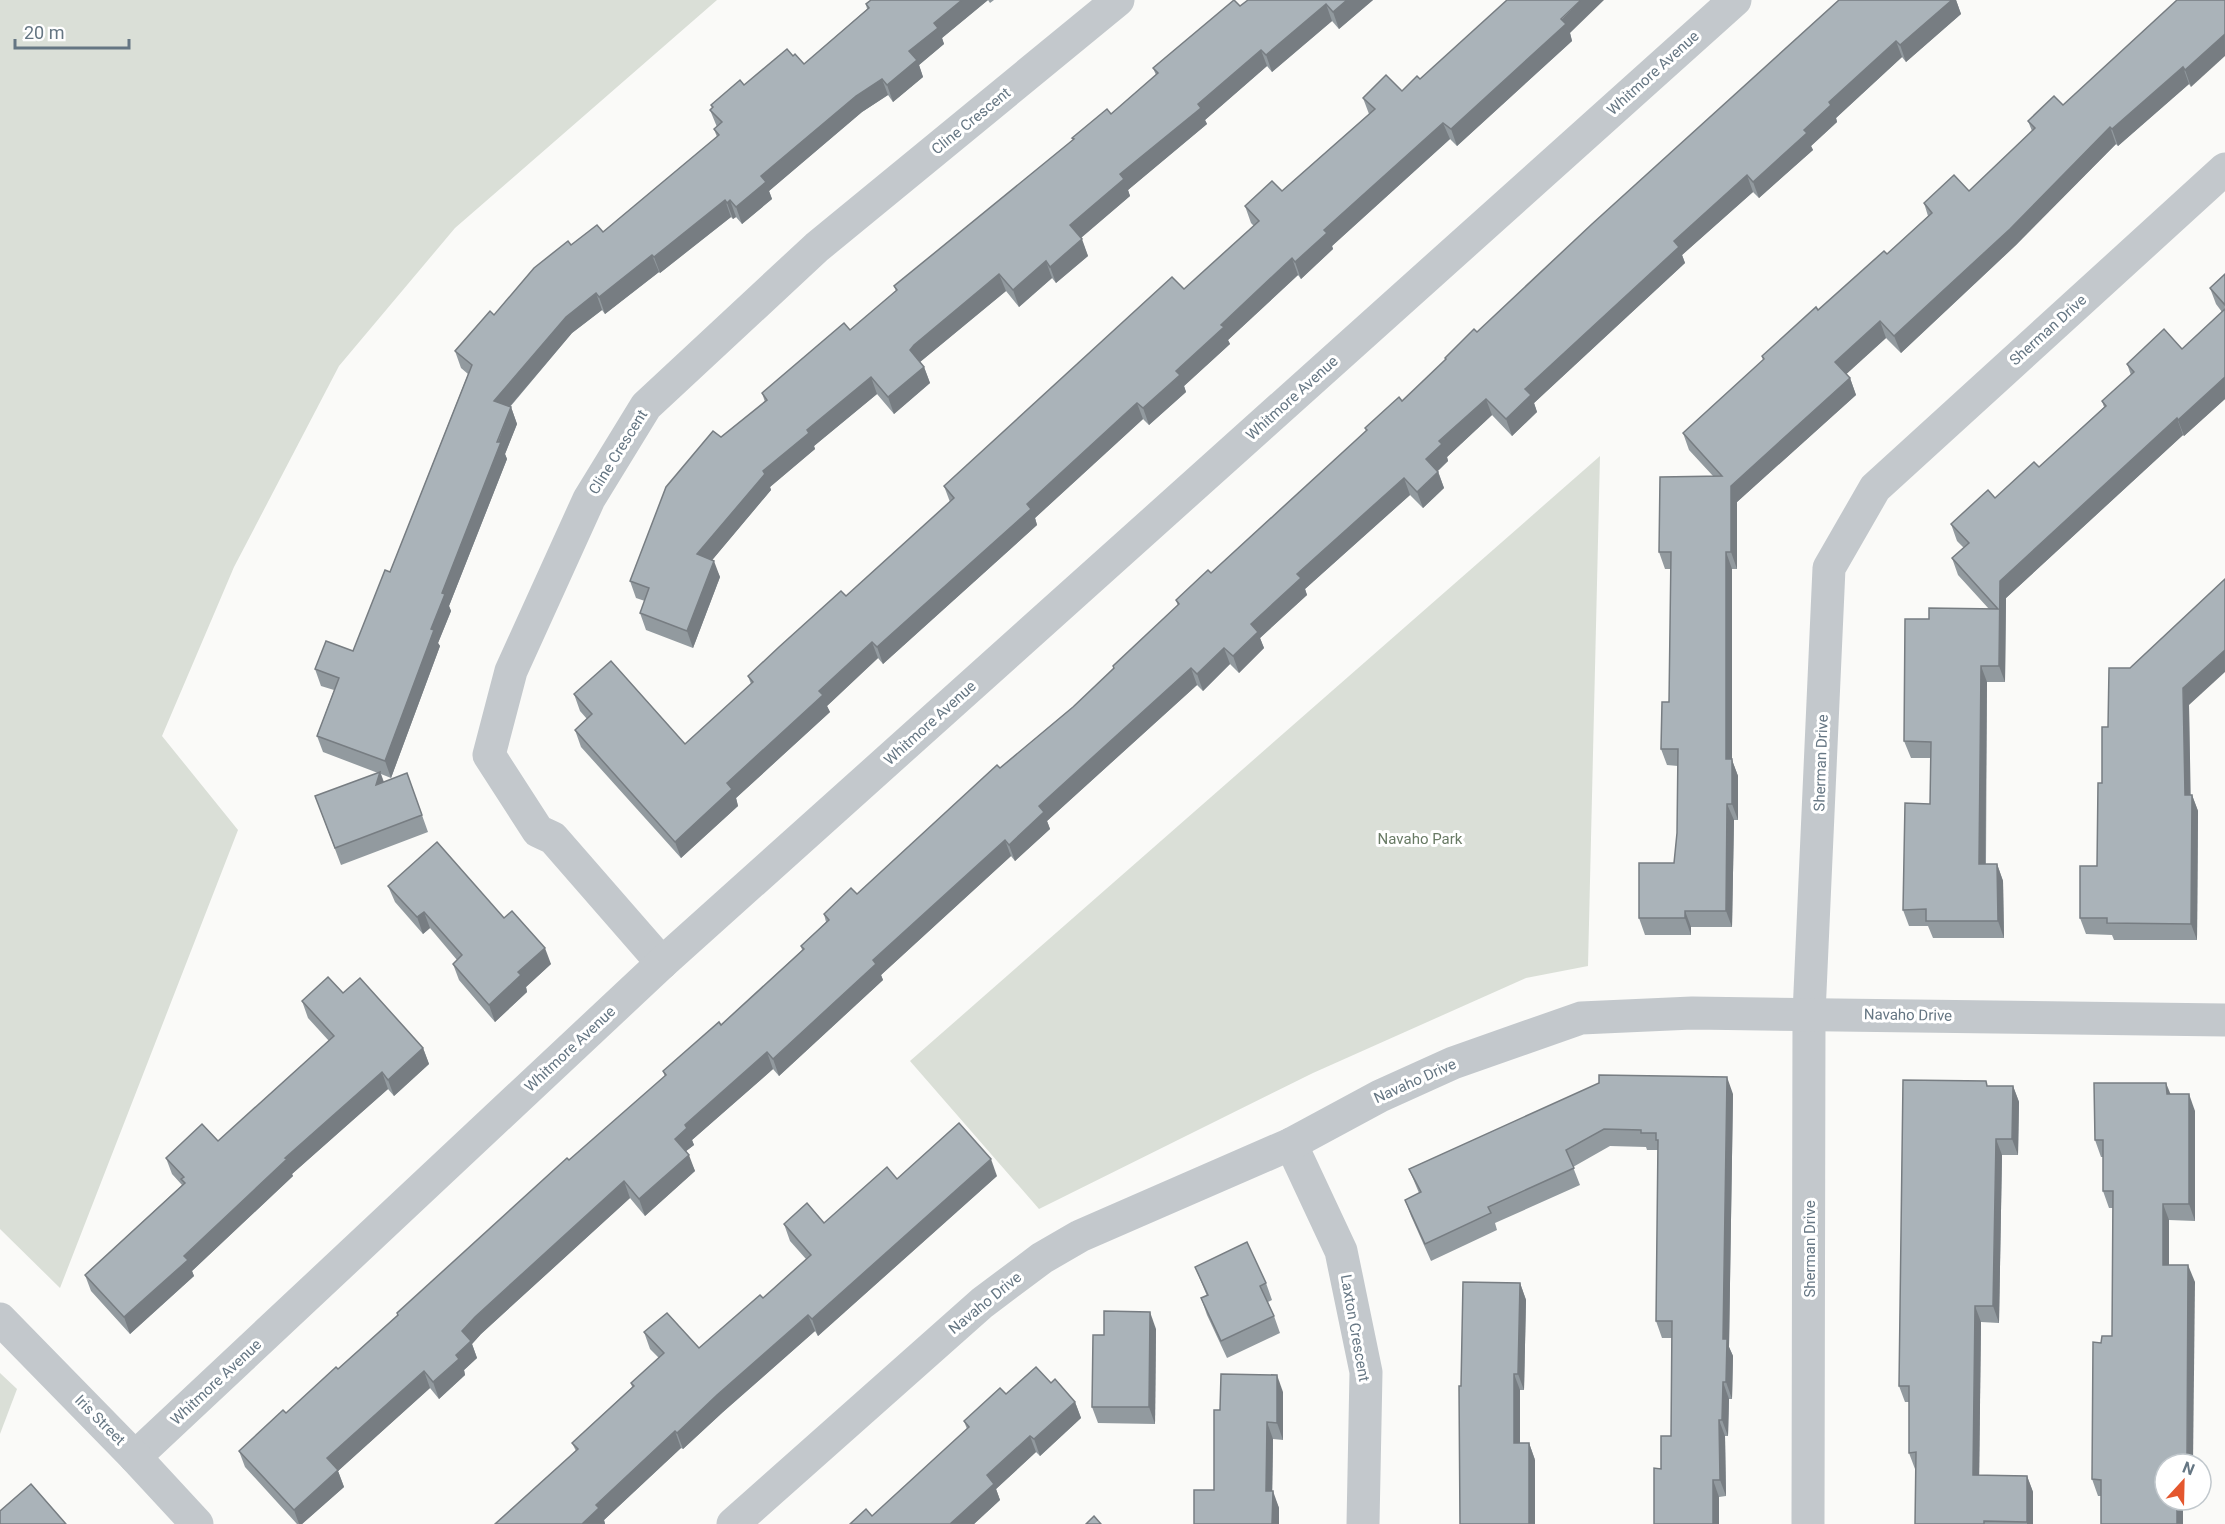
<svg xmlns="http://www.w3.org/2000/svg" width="2225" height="1524" viewBox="0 0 2225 1524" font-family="Roboto,sans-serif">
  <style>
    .green { fill: #dadfd7 }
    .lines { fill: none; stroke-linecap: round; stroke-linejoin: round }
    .minor { stroke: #c3c8cc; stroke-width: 33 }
    .tertiary { stroke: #c3c8cc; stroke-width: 33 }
    .wall { fill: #929a9f }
    .shaded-wall { fill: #777d82 }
    .building { fill: #aab3b9; stroke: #777d82; stroke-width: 1.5 }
    .labels { text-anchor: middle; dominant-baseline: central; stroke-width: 6; stroke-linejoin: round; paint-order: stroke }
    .street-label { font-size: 15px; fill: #657683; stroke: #fff }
    .park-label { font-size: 15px; fill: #687a64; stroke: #fff }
  </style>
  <rect width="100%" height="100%" fill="#fafaf8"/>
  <g class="green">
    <polygon points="0,0 717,0 455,228 339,366 234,567 162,736 238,830 60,1288 0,1229"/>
    <polygon points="1600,456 1588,966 1526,978 1313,1073 1039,1209 910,1061"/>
    <polygon points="0,1373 17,1389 0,1434"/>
  </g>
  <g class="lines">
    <g class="minor">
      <polyline points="662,963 553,838 538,831 489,755 511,671 589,499 646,406 817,247 1118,0"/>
      <polyline points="1291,1144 1341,1251 1366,1372 1363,1524"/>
      <polyline points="135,1457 662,963 1735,0"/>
      <polyline points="1808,1524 1809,1014 1829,568 1875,488 2225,169"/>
    </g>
    <g class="tertiary">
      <polyline points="0,1319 135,1457 197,1524"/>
      <polyline points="733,1524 982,1303 1042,1258 1080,1236 1291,1144 1380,1096 1453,1063 1581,1018 1692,1013 2225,1020"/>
    </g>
  </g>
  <g class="wall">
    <polygon points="871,0 994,0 990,3 988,0 942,38 944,44 919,65 923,77 893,102 888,95 862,112 769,191 772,199 742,224 736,217 733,219 731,217 660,273 659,272 605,314 602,310 572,333 510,407 511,407 517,424 505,454 507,459 449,606 451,611 438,643 440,646 391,778 381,774 384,782 407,773 428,832 341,865 315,796 378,773 323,752 317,736 334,690 321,686 315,669 353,651 390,572 468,374 461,368 455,351 571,245 603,232 717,137 714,129 717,127 710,110 712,108 711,105 793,56 804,64 867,9 866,4"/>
    <polygon points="1373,0 1339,29 1332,21 1272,72 1267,66 1205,120 1207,124 1128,190 1130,196 1081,238 1088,256 1056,283 1052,278 1019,307 1006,291 920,362 924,367 930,383 894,414 877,394 814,446 815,449 770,487 771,490 712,560 720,577 693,648 646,630 640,613 645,601 636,598 630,581 721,437 765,402 762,393 850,330 896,291 894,286 1073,140 1072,138 1111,114 1156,75 1153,68 1240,6"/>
    <polygon points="1839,0 1956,0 1961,14 1906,62 1902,57 1836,118 1837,122 1811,146 1813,150 1759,198 1753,192 1682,255 1685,263 1534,403 1537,412 1512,436 1492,415 1447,457 1448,461 1438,471 1444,488 1423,508 1410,495 1305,589 1307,595 1260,638 1264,648 1239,673 1230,664 1203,691 1197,685 1047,821 1050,829 1015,861 1011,856 881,975 883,980 779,1076 773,1069 692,1140 694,1145 686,1151 695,1171 645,1216 630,1198 481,1334 472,1344 477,1358 464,1370 465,1375 439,1399 430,1388 338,1471 344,1487 302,1524 297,1524 245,1467 239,1451 286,1413 338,1369 398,1315 397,1313 665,1077 663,1071 721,1025 802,950 801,946 826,922 824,914 857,894 1000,768 1073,707 1114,669 1113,666 1178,606 1176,600 1211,573 1366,431 1365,428 1402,401 1446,360 1445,358 1477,332"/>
    <polygon points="2177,0 2191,87 2189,84 2118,146 2116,144 2016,245 1901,353 1886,338 1846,374 1850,378 1856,395 1737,502 1737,569 1732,569 1732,760 1738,776 1738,820 1734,820 1732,927 1691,927 1691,935 1645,935 1639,918 1674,863 1677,833 1678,766 1667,765 1661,749 1669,702 1671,569 1665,569 1659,552 1713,476 1689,450 1683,433 1763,360 1762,356 1887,254 1928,216 1924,203 1969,191 2032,131 2028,121 2063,105"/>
    <polygon points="1570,33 1572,41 1457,146 1450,139 1332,246 1333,249 1301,279 1298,275 1228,340 1230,344 1184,386 1186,392 1149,425 1143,419 1035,518 1037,525 883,664 878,658 827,706 830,712 736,798 738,806 681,858 581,747 575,730 587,719 580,711 574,694 685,744 751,684 748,676 846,596 950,502 944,486 1184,289 1254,226 1251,223 1245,206 1282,191 1369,114 1363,98 1402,91 1420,79"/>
    <polygon points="2225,274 2225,399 2184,436 2183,435 2006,598 2005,682 1987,682 1986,864 1997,864 2003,881 2004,938 1933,938 1928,926 1909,926 1903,910 1930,804 1931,758 1911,758 1904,741 1929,619 1989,609 1958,575 1952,558 1964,548 1957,541 1951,524 1995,498 2039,467 2104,407 2102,401 2131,375 2127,364 2182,349 2222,312 2216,304 2210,288"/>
    <polygon points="2189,705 2190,795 2192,795 2198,811 2197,940 2114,940 2112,935 2086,934 2080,918 2097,866 2102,783 2108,727"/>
    <polygon points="388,886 504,918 551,964 526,987 527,992 495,1022 459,980 453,964 457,960 430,928 423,934 395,902"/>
    <polygon points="343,993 423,1048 429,1064 394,1096 388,1089 292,1174 293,1176 192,1271 194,1276 130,1334 91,1291 85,1275 182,1185 172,1174 166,1158 218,1141 329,1041 308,1018 302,1001"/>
    <polygon points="1988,1086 2013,1086 2019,1102 2018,1155 2002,1155 1999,1323 1981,1322 1979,1475 2027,1476 2033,1492 2033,1524 1915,1524 1915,1469 1909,1453 1909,1402 1905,1402 1899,1386"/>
    <polygon points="1733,1094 1729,1347 1733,1356 1732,1399 1729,1399 1728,1436 1725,1436 1726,1496 1719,1497 1719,1524 1654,1524 1661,1469 1671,1436 1672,1338 1662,1338 1656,1321 1658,1150 1647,1150 1646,1147 1610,1146 1573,1167 1580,1185 1495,1223 1497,1230 1431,1261 1411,1216 1405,1200 1419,1193 1409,1169"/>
    <polygon points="2170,1094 2195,1111 2195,1221 2169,1220 2169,1265 2195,1282 2165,1464 2165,1500 2183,1500 2183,1524 2101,1496 2098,1496 2092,1479 2101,1343 2112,1336 2113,1208 2109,1208 2103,1191 2103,1157 2101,1157 2095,1140"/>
    <polygon points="997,1176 818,1336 815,1331 723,1412 683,1449 681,1448 604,1520 605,1524 495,1524 576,1451 572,1443 632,1387 631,1383 659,1358 650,1349 644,1332 699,1348 763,1298 806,1259 790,1241 784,1224 824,1223 897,1179"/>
    <polygon points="1195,1267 1266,1283 1272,1300 1268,1302 1274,1316 1280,1333 1227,1358 1207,1315 1201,1298 1207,1296"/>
    <polygon points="1520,1283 1526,1300 1524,1390 1520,1390 1520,1443 1529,1443 1535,1460 1461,1386"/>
    <polygon points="1156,1329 1155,1424 1098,1423 1092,1407 1104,1335"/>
    <polygon points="1051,1383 1075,1402 1081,1418 1040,1456 1036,1452 996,1489 1000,1500 974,1524 850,1524 872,1516 967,1429 964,1421 1006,1394"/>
    <polygon points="1283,1392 1283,1440 1273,1439 1272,1491 1279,1508 1279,1524 1194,1524 1214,1490 1220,1410"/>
  </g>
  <g class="shaded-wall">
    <polygon points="962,0 988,0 942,38 944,44 919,65 923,77 893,102 887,85 909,51 934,23"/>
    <polygon points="1347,0 1373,0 1339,29 1333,12"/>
    <polygon points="1581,0 1604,0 1570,33 1572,41 1457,146 1451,129"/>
    <polygon points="1952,0 1956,0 1961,14 1906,62 1900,45"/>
    <polygon points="1326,4 1332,21 1272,72 1266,55"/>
    <polygon points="2225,34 2225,56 2191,87 2185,70"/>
    <polygon points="1896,41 1902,57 1836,118 1837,122 1811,146 1813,150 1759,198 1753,182 1804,130 1829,102"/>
    <polygon points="1261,50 1267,66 1205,120 1207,124 1128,190 1130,196 1076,242 1070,225 1120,174 1198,104"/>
    <polygon points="2183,67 2189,84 2118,146 2112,129"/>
    <polygon points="882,79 888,95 862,112 769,191 772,199 742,224 736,207 761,176 856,96"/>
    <polygon points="1443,123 1450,139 1332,246 1333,249 1301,279 1295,262 1324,230"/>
    <polygon points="2110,127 2116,144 2016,245 1901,353 1894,336"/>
    <polygon points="1747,175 1753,192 1682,255 1685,263 1534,403 1537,412 1512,436 1506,419 1525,389 1674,241"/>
    <polygon points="725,200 731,217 660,273 654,257"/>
    <polygon points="730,200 736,217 733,219 727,203"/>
    <polygon points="1082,239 1088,256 1056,283 1050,267"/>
    <polygon points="652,255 659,272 605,314 599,297"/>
    <polygon points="1292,258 1298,275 1228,340 1230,344 1184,386 1186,392 1149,425 1143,408 1176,371 1221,325"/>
    <polygon points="1046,261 1052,278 1019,307 1013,290"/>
    <polygon points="999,274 1006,291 920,362 910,350 914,345"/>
    <polygon points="596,293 602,310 572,333 500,418 494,401 566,317"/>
    <polygon points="1880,321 1886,338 1841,379 1835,362"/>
    <polygon points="924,367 930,383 894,414 888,397"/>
    <polygon points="871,377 877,394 814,446 815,449 770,487 771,490 703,571 697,554 763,471 807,430"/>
    <polygon points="2225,377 2225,399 2184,436 2178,420"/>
    <polygon points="1850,378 1856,395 1737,502 1737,569 1731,552 1731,486"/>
    <polygon points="1486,399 1492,415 1447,457 1448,461 1432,476 1426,459 1439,441"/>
    <polygon points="1137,403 1143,419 1035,518 1037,525 883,664 877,647 1027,504"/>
    <polygon points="511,407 517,424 505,454 507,459 449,606 451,611 438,643 440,646 391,778 385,761 431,629 442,593"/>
    <polygon points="2177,418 2183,435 2006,598 2005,682 1999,666 2000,581"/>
    <polygon points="1438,472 1444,488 1423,508 1417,492"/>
    <polygon points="1404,478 1410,495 1305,589 1307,595 1260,638 1264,648 1239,673 1233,656 1251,624 1297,574"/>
    <polygon points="1726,552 1732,569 1732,760 1738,776 1738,820 1732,804 1726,759"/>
    <polygon points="714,561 720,577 693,648 687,631"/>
    <polygon points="872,642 878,658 827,706 830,712 736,798 738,806 681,858 675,842 727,783 819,691"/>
    <polygon points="1224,648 1230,664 1203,691 1197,674"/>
    <polygon points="2225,650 2225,672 2189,705 2191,811 2185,795 2183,688"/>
    <polygon points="1981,666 1987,682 1985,881 1979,864"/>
    <polygon points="1191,668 1197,685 1047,821 1050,829 1015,861 1009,845 1039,806"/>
    <polygon points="380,772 386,789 376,785"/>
    <polygon points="2192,795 2198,811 2197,940 2191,924"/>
    <polygon points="1727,804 1734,820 1732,927 1726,911"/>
    <polygon points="1005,840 1011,856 881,975 883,980 779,1076 773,1059 873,960"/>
    <polygon points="1997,864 2003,881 2004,938 1998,921"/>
    <polygon points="1685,911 1691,927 1691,935 1685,918"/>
    <polygon points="424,912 430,928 423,934 417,917"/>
    <polygon points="545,948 551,964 526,987 527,992 495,1022 489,1005 518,972"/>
    <polygon points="423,1048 429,1064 394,1096 388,1080"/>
    <polygon points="767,1052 773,1069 692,1140 694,1145 681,1155 675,1139 685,1125"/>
    <polygon points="382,1072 388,1089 292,1174 293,1176 192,1271 194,1276 130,1334 124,1317 184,1256 285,1158"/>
    <polygon points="1727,1077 1733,1094 1729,1347 1733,1356 1732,1399 1726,1382 1723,1339"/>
    <polygon points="2166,1083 2173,1100 2167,1094"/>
    <polygon points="2013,1086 2019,1102 2018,1155 2012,1139"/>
    <polygon points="2189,1094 2195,1111 2195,1221 2189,1204"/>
    <polygon points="1996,1139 2002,1155 1999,1323 1993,1306"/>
    <polygon points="689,1155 695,1171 645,1216 639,1199"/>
    <polygon points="991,1159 997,1176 818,1336 812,1319"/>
    <polygon points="624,1181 630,1198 481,1334 472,1344 477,1358 464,1370 465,1375 439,1399 433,1382 462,1331 475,1317"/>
    <polygon points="2163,1204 2169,1220 2169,1282 2163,1265"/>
    <polygon points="2188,1265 2195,1282 2193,1464 2187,1464"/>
    <polygon points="1520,1283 1526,1300 1524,1390 1518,1374"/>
    <polygon points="1975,1306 1981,1322 1979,1491 1973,1475"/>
    <polygon points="1150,1312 1156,1329 1155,1424 1149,1407"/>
    <polygon points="808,1315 815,1331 723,1412 683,1449 677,1433 717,1395"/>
    <polygon points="424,1371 430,1388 338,1471 344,1487 302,1524 299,1524 294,1510 327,1458"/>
    <polygon points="1514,1374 1520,1390 1520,1460 1514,1443"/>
    <polygon points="1277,1375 1283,1392 1283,1440 1277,1423"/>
    <polygon points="1723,1382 1729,1399 1728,1436 1722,1420"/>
    <polygon points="1075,1402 1081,1418 1040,1456 1034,1439"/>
    <polygon points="1719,1420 1725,1436 1726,1496 1720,1480"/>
    <polygon points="1267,1422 1273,1439 1272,1508 1266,1491"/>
    <polygon points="675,1431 681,1448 604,1520 605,1524 582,1524 596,1505"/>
    <polygon points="1030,1436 1036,1452 996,1489 1000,1500 974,1524 950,1524 987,1475"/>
    <polygon points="1529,1443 1535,1460 1535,1524 1529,1524"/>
    <polygon points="2027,1476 2033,1492 2033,1524 2027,1524"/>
    <polygon points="1713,1480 1719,1497 1719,1524 1713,1524"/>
    <polygon points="1273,1491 1279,1508 1279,1524 1272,1524"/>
    <rect x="2177" y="1500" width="6" height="24"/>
  </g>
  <g class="building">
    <polygon points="871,0 962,0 934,23 938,28 909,51 917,60 887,85 882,79 856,96 761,176 766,182 736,207 730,200 727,203 725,200 654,257 652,255 599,297 596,293 566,317 494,401 511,407 497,442 501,442 442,593 445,594 431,629 434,630 385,761 317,736 339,678 315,669 326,641 353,651 385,570 390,572 472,365 455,351 490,311 494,315 534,268 568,241 571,245 597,225 603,232 719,135 714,129 722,122 710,110 713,107 711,105 740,80 744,85 787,49 793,56 795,54 804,64 869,8 866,4"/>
    <polygon points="1234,0 1240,6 1248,0 1347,0 1333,12 1326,4 1266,55 1261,50 1198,104 1201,108 1120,174 1124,179 1070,225 1082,239 1050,267 1046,261 1013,290 999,274 914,345 910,350 924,367 888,397 871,377 807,430 809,433 763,471 765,474 697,554 714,561 687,631 640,613 649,588 630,581 666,487 713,431 721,437 767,400 762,393 844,323 850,330 897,290 894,286 1074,139 1072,138 1107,109 1111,114 1158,73 1153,68"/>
    <polygon points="1507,0 1581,0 1561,19 1566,24 1451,129 1443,123 1324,230 1327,233 1295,262 1292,258 1221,325 1224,327 1176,371 1180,375 1143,408 1137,403 1027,504 1031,509 877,647 872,642 819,691 823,695 727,783 732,789 675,842 575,730 592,714 574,694 611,661 685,744 753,682 748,676 779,647 841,591 846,596 954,498 944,486 1172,277 1184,289 1259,221 1245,206 1272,181 1282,191 1375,109 1363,98 1386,75 1402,91 1417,76 1420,79"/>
    <polygon points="1839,0 1952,0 1900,45 1896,41 1829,102 1831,105 1804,130 1807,133 1753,182 1747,175 1674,241 1679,247 1525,389 1531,395 1506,419 1486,399 1439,441 1442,444 1426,459 1438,472 1417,492 1404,478 1297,574 1301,578 1251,624 1258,632 1233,656 1224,648 1197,674 1191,668 1039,806 1044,812 1009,845 1005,840 873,960 876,964 773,1059 767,1052 685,1125 687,1128 675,1139 689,1155 639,1199 624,1181 475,1317 462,1331 471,1341 456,1355 459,1359 433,1382 424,1371 327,1458 338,1470 294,1510 239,1451 283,1410 286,1413 336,1367 338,1369 398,1315 397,1313 567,1158 569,1160 666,1075 663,1071 719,1022 721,1025 804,949 801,946 829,920 824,914 851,888 857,894 997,765 1000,768 1073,707 1114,668 1113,666 1179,604 1176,600 1208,570 1211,573 1367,430 1365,428 1399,397 1402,401 1446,359 1445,358 1474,329 1477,332 1592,224"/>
    <polygon points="2177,0 2225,0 2225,34 2185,70 2183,67 2112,129 2110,127 2010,229 1894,336 1880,321 1835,362 1850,378 1731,486 1731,552 1726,552 1726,759 1732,759 1732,804 1727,804 1726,911 1685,911 1685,918 1639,918 1639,863 1674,863 1677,833 1678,749 1661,749 1662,702 1669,702 1671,552 1659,552 1660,477 1722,476 1683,433 1764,359 1762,356 1816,307 1818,310 1884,251 1887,254 1932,213 1924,203 1954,175 1969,191 2035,128 2028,121 2054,96 2063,105"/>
    <polygon points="2225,274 2225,305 2210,288"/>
    <polygon points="2225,309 2225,377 2178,420 2177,418 2000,581 1999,666 1981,666 1979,864 1997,864 1998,921 1926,921 1926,909 1903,910 1905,803 1930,804 1931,742 1904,741 1905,619 1929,619 1929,608 1998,609 1952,558 1969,543 1951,524 1988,490 1995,498 2034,462 2039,467 2106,406 2102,401 2134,372 2127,364 2164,329 2182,349"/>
    <polygon points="2225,579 2225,650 2183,688 2185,795 2192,795 2191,924 2107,923 2107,918 2080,918 2080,866 2097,866 2098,783 2102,783 2102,727 2108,727 2109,668 2130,668"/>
    <polygon points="380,772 376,785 407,773 422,815 335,848 315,796"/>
    <polygon points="437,842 504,918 512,911 545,948 518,972 521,975 489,1005 453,964 462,955 424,912 417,917 388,886"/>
    <polygon points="328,977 343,993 360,978 423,1048 388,1080 382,1072 285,1158 287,1159 184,1256 188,1260 124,1317 85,1275 185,1183 181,1179 184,1177 166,1158 202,1124 218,1141 334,1036 302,1001"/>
    <polygon points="1599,1075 1727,1077 1723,1339 1727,1339 1726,1382 1723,1382 1722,1420 1719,1420 1720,1480 1713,1480 1713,1524 1654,1524 1654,1468 1661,1469 1661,1436 1671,1436 1672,1321 1656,1321 1658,1140 1656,1140 1656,1133 1641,1133 1641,1130 1604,1129 1566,1150 1574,1168 1488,1207 1491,1213 1425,1244 1405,1200 1421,1192 1409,1169 1599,1083"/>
    <polygon points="1903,1080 1986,1081 1987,1086 2013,1086 2012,1139 1996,1139 1993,1306 1975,1306 1973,1475 2027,1476 2027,1522 1984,1521 1984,1524 1915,1524 1916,1452 1909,1453 1909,1386 1899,1386"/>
    <polygon points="2094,1083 2166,1083 2167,1094 2189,1094 2189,1204 2163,1204 2163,1265 2188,1265 2187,1464 2165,1464 2165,1500 2177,1500 2177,1524 2101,1524 2101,1480 2092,1479 2093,1342 2101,1343 2102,1336 2112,1336 2113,1191 2103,1191 2103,1140 2095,1140"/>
    <polygon points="959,1123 991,1159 812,1319 808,1315 717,1395 677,1433 675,1431 596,1505 599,1508 582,1524 495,1524 578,1449 572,1443 634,1386 631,1383 664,1353 644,1332 667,1313 699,1348 760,1295 763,1298 811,1255 784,1224 807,1203 824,1223 887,1167 897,1179"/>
    <polygon points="1247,1242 1266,1283 1260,1286 1274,1316 1221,1341 1201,1298 1208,1295 1195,1267"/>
    <polygon points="1463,1282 1520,1283 1518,1374 1514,1374 1514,1443 1529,1443 1529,1524 1460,1524 1459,1386 1461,1386"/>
    <polygon points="1104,1311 1150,1312 1149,1407 1092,1407 1093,1335 1104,1335"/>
    <polygon points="1036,1367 1051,1383 1055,1379 1075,1402 1034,1439 1030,1436 987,1475 994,1484 950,1524 850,1524 866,1509 872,1516 969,1427 964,1421 1000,1388 1006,1394"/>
    <polygon points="1221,1374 1277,1375 1277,1423 1267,1422 1266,1491 1273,1491 1272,1524 1194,1524 1194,1490 1214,1490 1214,1410 1220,1410"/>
    <polygon points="31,1484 66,1524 0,1524 0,1511"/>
    <polygon points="1094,1516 1101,1524 1086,1524"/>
  </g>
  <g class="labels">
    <g class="street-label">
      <text transform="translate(1653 73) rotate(-42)">Whitmore Avenue</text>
      <text transform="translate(971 121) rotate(-39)">Cline Crescent</text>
      <text transform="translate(2048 330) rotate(-42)">Sherman Drive</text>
      <text transform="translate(1292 398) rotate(-42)">Whitmore Avenue</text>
      <text transform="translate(618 452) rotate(-58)">Cline Crescent</text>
      <text transform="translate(930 723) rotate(-42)">Whitmore Avenue</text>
      <text transform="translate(1821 763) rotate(-88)">Sherman Drive</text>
      <text transform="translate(1908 1015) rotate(1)">Navaho Drive</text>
      <text transform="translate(570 1049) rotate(-43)">Whitmore Avenue</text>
      <text transform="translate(1415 1081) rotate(-24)">Navaho Drive</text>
      <text transform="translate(1810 1249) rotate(-90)">Sherman Drive</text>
      <text transform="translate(985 1303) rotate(-39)">Navaho Drive</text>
      <text transform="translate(1355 1328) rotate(80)">Laxton Crescent</text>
      <text transform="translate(216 1382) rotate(-43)">Whitmore Avenue</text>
      <text transform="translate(100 1420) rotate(45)">Iris Street</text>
    </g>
    <g class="park-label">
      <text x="1420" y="839">Navaho Park</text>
    </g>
  </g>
  <g transform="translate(2183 1482) rotate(22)"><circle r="28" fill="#ffffff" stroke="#c1c8cd" stroke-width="1.5"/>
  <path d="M0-4.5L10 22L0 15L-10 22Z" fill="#e4572e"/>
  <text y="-9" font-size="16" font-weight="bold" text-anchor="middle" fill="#657683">N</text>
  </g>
  <path d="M15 39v9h114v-9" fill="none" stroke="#657683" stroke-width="3"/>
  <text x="24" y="39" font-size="18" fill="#657683" stroke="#ffffff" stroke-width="4.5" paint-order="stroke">20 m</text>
</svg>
